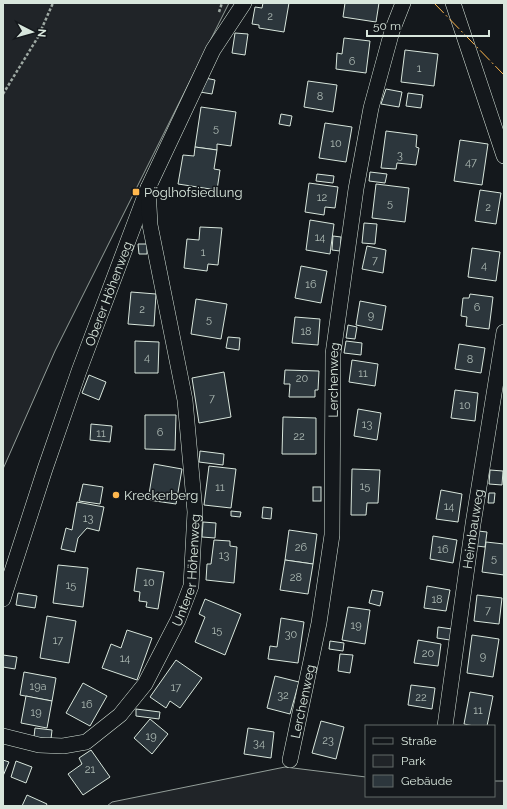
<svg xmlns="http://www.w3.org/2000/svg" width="507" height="809" viewBox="0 0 507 809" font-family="Raleway,sans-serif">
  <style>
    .green { fill: #202428; stroke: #939e99 }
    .building { fill: #2c363c; stroke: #d8e6dc }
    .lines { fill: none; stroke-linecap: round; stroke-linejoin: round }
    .street-casing { stroke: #d8e6dc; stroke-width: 16 }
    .path { stroke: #9da8a2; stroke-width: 2.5; stroke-dasharray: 3 2; stroke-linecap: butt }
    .street { stroke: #14181c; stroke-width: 15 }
    .power { stroke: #ffb74d; stroke-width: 1; stroke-dasharray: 14 3 2 3; stroke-linecap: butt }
    .poi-dot { fill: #ffb74d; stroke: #14181c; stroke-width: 1.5 }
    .labels { text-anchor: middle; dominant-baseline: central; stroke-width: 3; stroke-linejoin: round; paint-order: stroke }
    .number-label { font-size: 11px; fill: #adbab4 }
    .poi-label { font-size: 13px; fill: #d8e6dc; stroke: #14181c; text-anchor: start }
    .street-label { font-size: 13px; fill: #d8e6dc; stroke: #14181c }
  </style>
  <rect width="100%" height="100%" fill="#14181c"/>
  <g class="green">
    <polygon points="3,3 229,3 55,351 3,469"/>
    <polygon points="285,767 366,777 366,796 494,796 494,781 504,781 504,806 107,806 112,802"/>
  </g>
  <g class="building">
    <polygon points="263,3 289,3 284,32 259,28 259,25 252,24 255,7 262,8"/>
    <polygon points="345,3 379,3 376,22 343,17"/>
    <polygon points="235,33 248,34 245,55 232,53"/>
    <polygon points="344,38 370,41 366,73 336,69 337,53 342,54"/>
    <polygon points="405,50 438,54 434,86 401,82"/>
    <polygon points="205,78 215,80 212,94 200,92"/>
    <polygon points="308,81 337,85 333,112 304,107"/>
    <polygon points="386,89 402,92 399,107 381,104"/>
    <polygon points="408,93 423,95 421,108 406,106"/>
    <polygon points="201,107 236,112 231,146 217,144 217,150 195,147"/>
    <polygon points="281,114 292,116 290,126 279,124"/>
    <polygon points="325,123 352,127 346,162 319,158"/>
    <polygon points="386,131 417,135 416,147 419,148 416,165 397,163 396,169 381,168"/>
    <polygon points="460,140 488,144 482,185 454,181"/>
    <polygon points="195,147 217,150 214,169 220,170 217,190 178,184 183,155 194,156"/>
    <polygon points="370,172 387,174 385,183 369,181"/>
    <polygon points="317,174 334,176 333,183 316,181"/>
    <polygon points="309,183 338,187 335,208 325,207 324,215 305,212"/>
    <polygon points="376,184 409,188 405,222 372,218"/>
    <polygon points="480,190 501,193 496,224 475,221"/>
    <polygon points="310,220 334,224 330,254 306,250"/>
    <polygon points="364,223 377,224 375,244 362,243"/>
    <polygon points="200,227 222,228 218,265 208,264 207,271 184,268 187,239 199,240"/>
    <polygon points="333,236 341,237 340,251 332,250"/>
    <polygon points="138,244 147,244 147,254 139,254"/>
    <polygon points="367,246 386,250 383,273 362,269"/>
    <polygon points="472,248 500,252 496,281 468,277"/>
    <polygon points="301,266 327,271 321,303 295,298"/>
    <polygon points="131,292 156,294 154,326 128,324"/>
    <polygon points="470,294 493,297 489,329 466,326 467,317 461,316 463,298 469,298"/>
    <polygon points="196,299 227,304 221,339 191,334"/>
    <polygon points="360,301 386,306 382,330 356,325"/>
    <polygon points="295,317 320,319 318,345 292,343"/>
    <polygon points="348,325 357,327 355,339 346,338"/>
    <polygon points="228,337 240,338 239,350 226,348"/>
    <polygon points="135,341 159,342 158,373 135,373"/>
    <polygon points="346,341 362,343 361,355 344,353"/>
    <polygon points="459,344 485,348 481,373 455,369"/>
    <polygon points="352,360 378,364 375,386 349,382"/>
    <polygon points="285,370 319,371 318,390 315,390 315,397 289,397 290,384 284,384"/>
    <polygon points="224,372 231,417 199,423 192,378"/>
    <polygon points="89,375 106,382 99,400 82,393"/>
    <polygon points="455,390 478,393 475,421 451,418"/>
    <polygon points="358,409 381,413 377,440 354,436"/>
    <polygon points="145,415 176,415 175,450 145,449"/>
    <polygon points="283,417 316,418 316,454 282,454"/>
    <polygon points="91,424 112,426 110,442 90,440"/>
    <polygon points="200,451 224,454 223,465 199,462"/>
    <polygon points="154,464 182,469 176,504 148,500"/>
    <polygon points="209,466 236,469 231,508 204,505"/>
    <polygon points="352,469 380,470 378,503 367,503 366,515 351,515"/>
    <polygon points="490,470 503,471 502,485 489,484"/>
    <polygon points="83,484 103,487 100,504 79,501"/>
    <rect x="313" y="487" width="8" height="14"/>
    <polygon points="441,490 462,494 458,522 436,519"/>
    <polygon points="489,493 495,493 494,503 488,503"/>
    <polygon points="77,502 104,507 99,531 87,528 78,538 75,552 61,549 66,528 72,530"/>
    <polygon points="263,507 272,508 271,519 262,518"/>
    <polygon points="231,511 241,512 240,517 231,516"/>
    <polygon points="203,522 216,523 215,538 202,537"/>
    <polygon points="289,530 317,534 313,564 285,560"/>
    <polygon points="478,531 487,532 485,547 477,546"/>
    <polygon points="433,536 457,540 453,563 430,559"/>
    <polygon points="214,540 230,541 230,546 237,547 234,583 206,580 207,564 211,564"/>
    <polygon points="486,542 504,544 504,575 482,572"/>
    <polygon points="285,560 313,564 308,594 280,590"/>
    <polygon points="58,565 88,568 83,607 53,603"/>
    <polygon points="137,568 164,572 158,609 146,607 147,602 139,601 140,592 134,591"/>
    <polygon points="427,586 450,590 446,611 424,608"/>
    <polygon points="372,590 383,592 380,606 369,603"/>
    <polygon points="18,593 37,596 35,608 16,605"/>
    <polygon points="477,595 502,598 499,624 474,621"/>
    <polygon points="205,599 241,614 225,655 195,642 205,617 199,614"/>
    <polygon points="348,607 370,610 365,644 342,640"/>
    <polygon points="47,616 76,621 69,663 40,658"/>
    <polygon points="281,618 304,622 298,663 268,659 270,646 277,647"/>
    <polygon points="438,627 452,629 450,640 437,638"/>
    <polygon points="127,630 152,638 137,680 102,668 111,644 121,648"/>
    <polygon points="472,635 499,639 493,677 467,673"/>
    <polygon points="418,640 441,644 438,666 414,663"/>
    <polygon points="330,641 344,643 343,651 329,649"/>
    <polygon points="340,654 353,655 350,673 338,671"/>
    <polygon points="3,655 17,657 15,669 3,667"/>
    <polygon points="176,660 202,678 180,708 170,701 166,708 150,697"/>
    <polygon points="24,672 56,678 52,701 20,695"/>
    <polygon points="275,676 299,682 290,714 267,708"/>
    <polygon points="83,683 107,696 90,726 66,713"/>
    <polygon points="411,685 435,688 432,709 408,705"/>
    <polygon points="470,692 493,696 487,726 474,726 464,724"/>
    <polygon points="26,696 52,701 47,728 21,723"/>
    <polygon points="136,709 160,712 159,719 136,716"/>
    <polygon points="150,719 168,734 152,754 134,738"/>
    <polygon points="321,721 344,727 336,759 312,753"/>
    <polygon points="35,728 52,730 51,739 34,737"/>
    <polygon points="248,728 274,732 271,758 244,754"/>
    <polygon points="91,750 110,777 83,795 68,774 82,764 79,758"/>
    <polygon points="3,760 9,762 3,776"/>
    <polygon points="16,761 32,767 26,783 11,777"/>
    <polygon points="27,795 47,804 46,806 22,806"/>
  </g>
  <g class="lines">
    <g class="street-casing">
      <g id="street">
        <polyline points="453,3 504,156"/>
        <path id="s1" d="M3,599l42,-130 34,-98 69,-183 65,-138 31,-47"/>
        <path id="s2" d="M445,726l28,-202 31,-192"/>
        <path id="s3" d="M3,736l36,9 24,1 23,-4 34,-27 25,-31 33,-64 13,-34 4,-74 -10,-112 -35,-175 -2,-37"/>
        <path id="s4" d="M290,760l29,-137 13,-88 1,-181 23,-165 15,-81 21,-77 11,-28"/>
      </g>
    </g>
    <g class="path">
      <polyline points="219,12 222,3"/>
      <polyline points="3,94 38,37 53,3"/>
    </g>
    <use href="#street" class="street"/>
    <polyline class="power" points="434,3 504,75"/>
  </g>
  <g class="poi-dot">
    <rect x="132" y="188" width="8" height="8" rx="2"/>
    <circle cx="116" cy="495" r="4"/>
  </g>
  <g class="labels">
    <g class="number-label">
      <text x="270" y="16">2</text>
      <text x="352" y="61">6</text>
      <text x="419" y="68">1</text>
      <text x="320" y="96">8</text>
      <text x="216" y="128">5</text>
      <text x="336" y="143">10</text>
      <text x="400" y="155">3</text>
      <text x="471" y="162">47</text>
      <text x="322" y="197">12</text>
      <text x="390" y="203">5</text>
      <text x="488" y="207">2</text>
      <text x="320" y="237">14</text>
      <text x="203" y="252">1</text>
      <text x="375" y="260">7</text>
      <text x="484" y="265">4</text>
      <text x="311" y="284">16</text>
      <text x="477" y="307">6</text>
      <text x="142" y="309">2</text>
      <text x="371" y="315">9</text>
      <text x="209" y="319">5</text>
      <text x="306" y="331">18</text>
      <text x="147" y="357">4</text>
      <text x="470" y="359">8</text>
      <text x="363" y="373">11</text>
      <text x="302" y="378">20</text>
      <text x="212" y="398">7</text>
      <text x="465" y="405">10</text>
      <text x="367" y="424">13</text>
      <text x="160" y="432">6</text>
      <text x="101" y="433">11</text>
      <text x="299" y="436">22</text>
      <text x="365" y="486">15</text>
      <text x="220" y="487">11</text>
      <text x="449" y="506">14</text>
      <text x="88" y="518">13</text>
      <text x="301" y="547">26</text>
      <text x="443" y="549">16</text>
      <text x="224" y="555">13</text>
      <text x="494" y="558">5</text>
      <text x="296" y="577">28</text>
      <text x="149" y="582">10</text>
      <text x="71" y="585">15</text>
      <text x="437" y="599">18</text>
      <text x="488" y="610">7</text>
      <text x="356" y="625">19</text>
      <text x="217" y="630">15</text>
      <text x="291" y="634">30</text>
      <text x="58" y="640">17</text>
      <text x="428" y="653">20</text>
      <text x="483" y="656">9</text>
      <text x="125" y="658">14</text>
      <text x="38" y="686">19a</text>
      <text x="176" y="687">17</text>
      <text x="283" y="695">32</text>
      <text x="421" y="697">22</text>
      <text x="87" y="704">16</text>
      <text x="478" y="710">11</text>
      <text x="36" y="712">19</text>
      <text x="151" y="736">19</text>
      <text x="328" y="740">23</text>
      <text x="259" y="743">34</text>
      <text x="90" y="769">21</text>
    </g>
    <g class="poi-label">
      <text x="144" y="192">Pöglhofsiedlung</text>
      <text x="124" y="495">Kreckerberg</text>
    </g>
    <g class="street-label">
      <text stroke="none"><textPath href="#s1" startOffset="323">Oberer Höhenweg</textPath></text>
      <text stroke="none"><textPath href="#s4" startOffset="384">Lerchenweg</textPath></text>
      <text stroke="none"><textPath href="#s2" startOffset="199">Heimbauweg</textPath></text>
      <text stroke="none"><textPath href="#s3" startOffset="291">Unterer Höhenweg</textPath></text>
      <text stroke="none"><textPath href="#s4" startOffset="60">Lerchenweg</textPath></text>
    </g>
  </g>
  <rect width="507" height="809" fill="none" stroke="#d8e6dc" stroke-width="8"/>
  <rect x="365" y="725" width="130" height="72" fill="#14181c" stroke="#626a69"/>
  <rect x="373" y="738" width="20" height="6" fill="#14181c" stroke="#626a69"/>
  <text x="401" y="745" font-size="12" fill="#d8e6dc">Straße</text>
  <rect x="373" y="755" width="20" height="12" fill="#202428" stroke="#626a69"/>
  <text x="401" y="765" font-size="12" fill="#d8e6dc">Park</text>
  <rect x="373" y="775" width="20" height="12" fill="#2c363c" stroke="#626a69"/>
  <text x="401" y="785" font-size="12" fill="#d8e6dc">Gebäude</text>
  <g transform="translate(32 32) rotate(96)" stroke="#14181c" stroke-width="3" paint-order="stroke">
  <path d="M0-3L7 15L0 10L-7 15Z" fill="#d8e6dc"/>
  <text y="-6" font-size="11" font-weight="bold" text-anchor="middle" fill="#d8e6dc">N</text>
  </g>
  <path d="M367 30v6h122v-6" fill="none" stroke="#d8e6dc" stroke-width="2"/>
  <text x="373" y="30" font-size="12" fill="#d8e6dc" stroke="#14181c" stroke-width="3" paint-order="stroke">50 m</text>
</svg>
